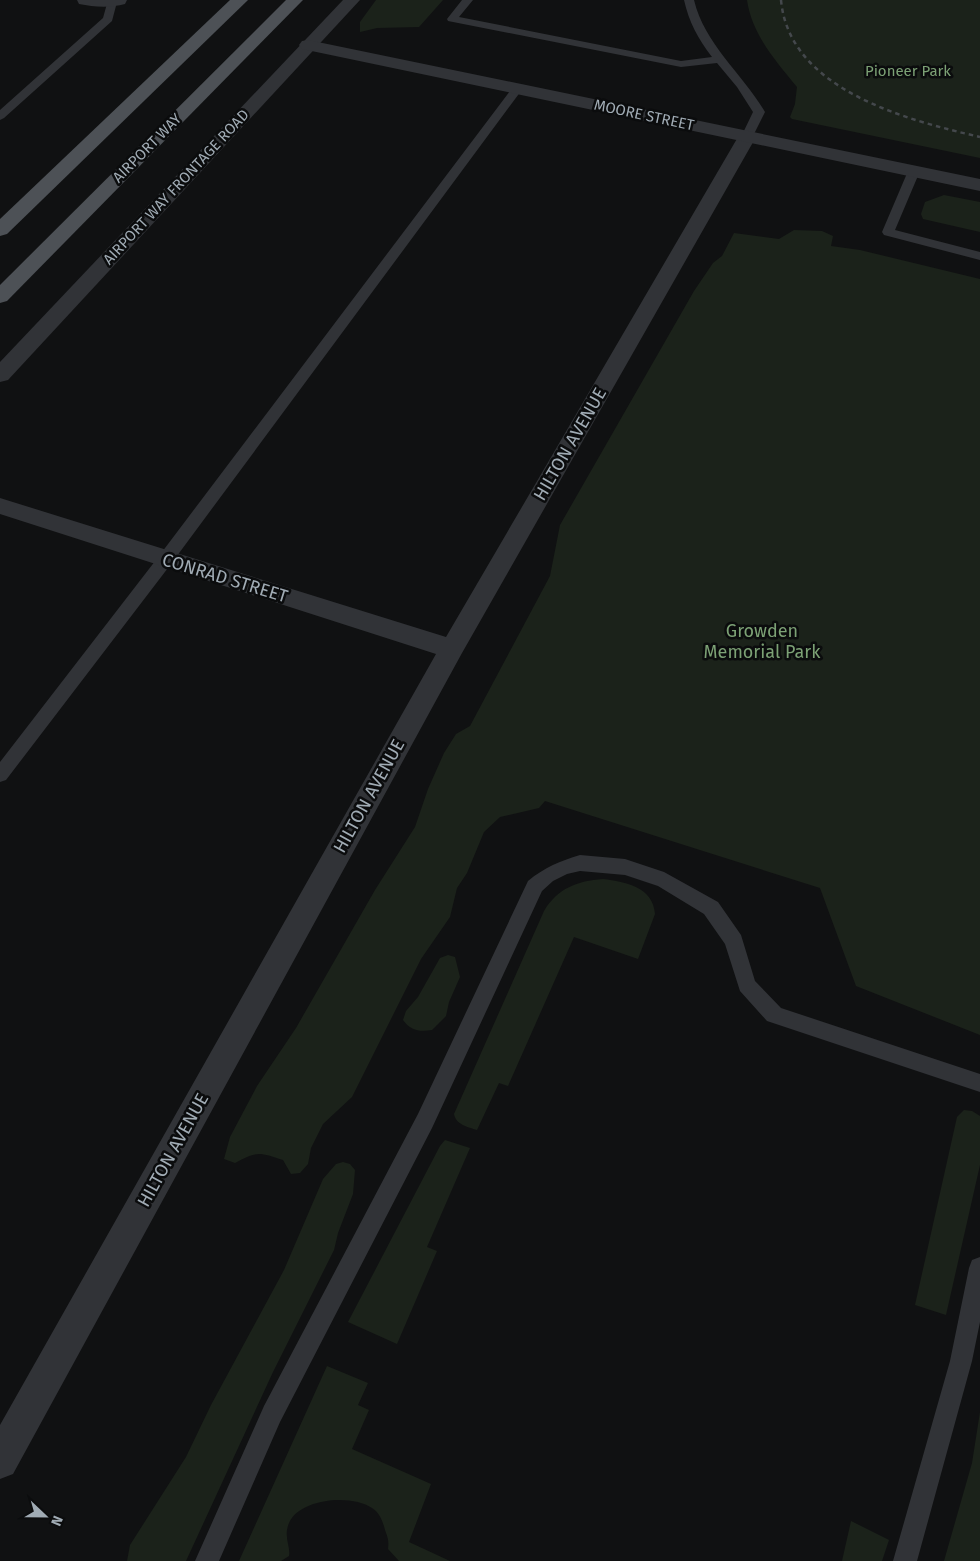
<svg xmlns="http://www.w3.org/2000/svg" width="980" height="1561" viewBox="0 0 980 1561" font-family="'Fira Sans',sans-serif">
  <style>
    .green { fill: #1b221a }
    .lines { fill: none; stroke-linecap: round; stroke-linejoin: round }
    .service { fill: #313337; fill-rule: evenodd }
    .minor { fill: #313337; fill-rule: evenodd }
    .tertiary { fill: #313337; fill-rule: evenodd }
    .primary { fill: #4d5156; fill-rule: evenodd }
    .rail { stroke: #44484c; stroke-width: 2.5; stroke-dasharray: 4.5 4; stroke-linecap: butt }
    .labels { text-anchor: middle; dominant-baseline: central; stroke-width: 5; stroke-linejoin: round; paint-order: stroke }
    .far-park-label { font-size: 15px; fill: #7ca175; stroke: #0b0c0d }
    .far-street-label { font-size: 15px; fill: #a0abb4; stroke: #0b0c0d }
    .street-label { font-size: 18px; fill: #a0abb4; stroke: #0b0c0d }
    .park-label { font-size: 18px; fill: #7ca175; stroke: #0b0c0d }
  </style>
  <rect width="100%" height="100%" fill="#101112"/>
  <g class="green">
    <polygon points="376,0 443,0 419,27 377,28 360,32 360,22"/>
    <path d="M747,0h233v158l-188,-39 -2,-2 5,-13 2,-17c-21,-26 -45,-52 -50,-87z"/>
    <polygon points="944,195 980,202 980,232 923,219 921,214 925,202"/>
    <path d="M794,230l28,1 11,5 -2,10 29,4 120,29v756l-124,-49 -36,-98 -275,-87 -6,7 -39,9 -16,15 -17,41 -10,15 -7,29 -29,42 -69,138 -29,27 -12,24 -3,16 -8,9 -9,1 -8,-14c-24,-8 -26,-9 -48,3l-11,-4 6,-22 27,-51 39,-58 79,-138 40,-63 13,-38 16,-36 12,-19 14,-8 80,-150 10,-51 134,-234 19,-28 9,-7 12,-23 45,6z"/>
    <path d="M603,879c23,3 50,8 52,35l-17,45 -64,-22 -66,149 -9,-3 -22,47c-9,-3 -21,-5 -23,-16l90,-203c14,-23 33,-30 59,-32z"/>
    <path d="M448,955l7,2 5,20 -11,25 -3,14 -14,14c-12,2 -21,1 -29,-10l3,-9 12,-14 22,-39z"/>
    <polygon points="964,1110 972,1111 980,1116 980,1165 946,1315 915,1305 957,1117"/>
    <polygon points="445,1140 470,1148 427,1247 437,1251 397,1344 348,1322 440,1146"/>
    <polygon points="343,1162 350,1164 355,1170 353,1194 338,1233 334,1250 273,1372 186,1561 127,1561 130,1545 186,1457 211,1405 284,1270 323,1179 336,1164"/>
    <path d="M327,1366l41,17 -10,22 11,5 -17,39 79,35 -22,58 41,19h-51l-11,-12c1,-8 0,-11 -3,-19 -2,-8 -5,-17 -13,-22 -20,-14 -72,-10 -83,15 -6,14 2,24 0,33l-8,5h-42z"/>
    <polygon points="980,1412 980,1561 944,1561 972,1463"/>
    <polygon points="851,1521 889,1540 882,1561 842,1561"/>
  </g>
  <g class="lines">
    <g class="service">
      <polygon points="108,0 116,0 117,2 112,21 4,118 0,120 0,110 103,18"/>
      <path d="M462,0h11l-14,17 222,44 31,-4c-14,-18 -23,-35 -28,-57h10c11,45 48,73 71,112l-14,28h-8l-2,-3 12,-25 -16,-25 -20,-24 -36,4 -233,-46 -1,-2z"/>
      <polygon points="517,86 523,89 521,91 171,564 6,780 0,782 0,762 159,556 513,87"/>
      <polygon points="914,167 920,171 895,230 980,252 980,260 884,235 882,232 908,171"/>
      <path d="M580,855l45,4 39,13 54,30 23,33 14,46 26,27 199,66v18l-213,-71 -27,-30 -15,-47 -21,-30 -46,-28 -33,-11 -45,-4 -13,3 -14,7 -11,10 -110,237 -152,294 -61,139h-24l69,-155 154,-292 110,-233c17,-14 32,-20 52,-26z"/>
      <polygon points="980,1257 980,1322 972,1361 917,1561 893,1561 950,1361 969,1268 972,1260"/>
    </g>
    <g class="minor">
      <path d="M77,0h50l-2,4c-15,4 -31,3 -46,0z"/>
      <polygon points="343,0 360,0 8,380 0,382 0,362"/>
      <polygon points="747,131 754,133 756,137 462,653 13,1474 0,1479 0,1425 436,654 0,514 0,498 446,637 738,137 740,133"/>
    </g>
    <polygon class="tertiary" points="308,40 980,179 980,191 302,49 299,45 302,41"/>
    <g class="primary">
      <polygon points="230,0 248,0 7,234 0,236 0,219"/>
      <polygon points="286,0 303,0 7,301 0,303 0,285"/>
    </g>
    <path class="rail" d="M781,0c8,90 126,120 199,137"/>
  </g>
  <g class="labels">
    <g class="far-park-label">
      <text x="908" y="71">Pioneer Park</text>
    </g>
    <g class="far-street-label">
      <text transform="translate(644 115) rotate(12)">MOORE STREET</text>
      <text transform="translate(147 148) rotate(-45)">AIRPORT WAY</text>
      <text transform="translate(176 187) rotate(-47)">AIRPORT WAY FRONTAGE ROAD</text>
    </g>
    <g class="street-label">
      <text transform="translate(570 444) rotate(-60)">HILTON AVENUE</text>
      <text transform="translate(225 578) rotate(17)">CONRAD STREET</text>
      <text transform="translate(369 796) rotate(-61)">HILTON AVENUE</text>
      <text transform="translate(173 1150) rotate(-61)">HILTON AVENUE</text>
    </g>
    <g class="park-label">
      <text x="762" y="631">Growden<tspan x="762" dy="21">Memorial Park</tspan></text>
    </g>
  </g>
  <g transform="translate(45 1516) rotate(112)" stroke="#0b0c0d" stroke-width="4" paint-order="stroke">
  <path d="M0-4L9 19L0 12L-9 19Z" fill="#a0abb4"/>
  <text y="-8" font-size="14" font-weight="bold" text-anchor="middle" fill="#a0abb4">N</text>
  </g>
</svg>
